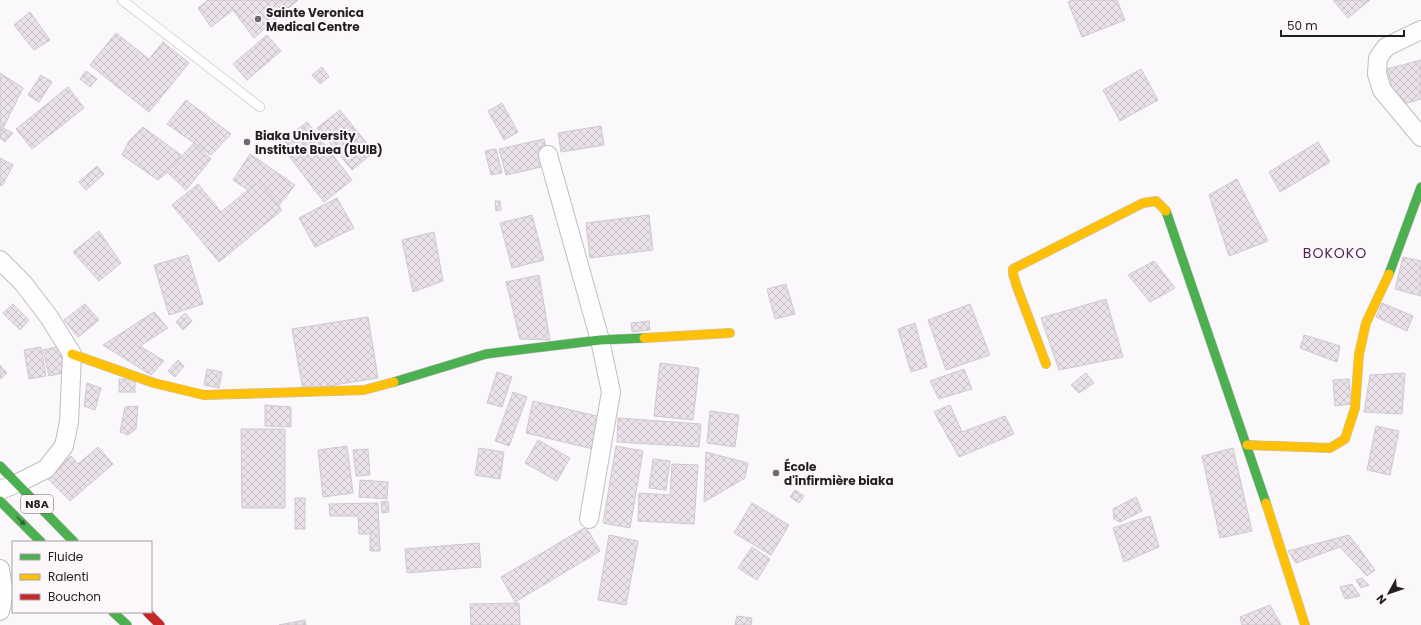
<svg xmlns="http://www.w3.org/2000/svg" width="1421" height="625" viewBox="0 0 1421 625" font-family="Poppins,sans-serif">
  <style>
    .building { fill: url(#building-cross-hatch); stroke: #cccacc }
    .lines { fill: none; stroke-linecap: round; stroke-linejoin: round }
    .lane-casing { stroke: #c1bfc1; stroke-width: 10 }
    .street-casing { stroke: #c1bfc1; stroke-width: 20 }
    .fast-casing { stroke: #c1bfc1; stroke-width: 10 }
    .slow-casing { stroke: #c1bfc1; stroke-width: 10 }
    .jam-casing { stroke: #c1bfc1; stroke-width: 10 }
    .lane { stroke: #fefefe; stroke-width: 9 }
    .street { stroke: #fefefe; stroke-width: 18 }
    .fast { stroke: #4caf50; stroke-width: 9 }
    .slow { stroke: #ffc107; stroke-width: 9 }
    .jam { stroke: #c62828; stroke-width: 9 }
    .oneway { fill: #346036 }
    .poi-dot { fill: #6d6b6d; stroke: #fbf7fb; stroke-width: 1.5 }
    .labels { text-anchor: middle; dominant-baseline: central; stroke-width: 4; stroke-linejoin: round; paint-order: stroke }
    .shield { fill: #fbf7fb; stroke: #626062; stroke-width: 1 }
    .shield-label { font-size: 11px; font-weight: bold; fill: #211f21 }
    .poi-label { font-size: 12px; font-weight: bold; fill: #211f21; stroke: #fbf7fb; text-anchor: start }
    .quarter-label { font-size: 14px; letter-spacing: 1px; fill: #512254; stroke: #fbf7fb }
  </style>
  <defs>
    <pattern id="building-cross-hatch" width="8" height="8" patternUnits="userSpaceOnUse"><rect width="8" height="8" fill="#eae1ea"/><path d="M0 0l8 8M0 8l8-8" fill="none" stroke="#c8c1c8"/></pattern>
  </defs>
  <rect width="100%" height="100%" fill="#faf8fa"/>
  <g class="building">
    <polygon points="208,0 298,0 254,38 233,10 211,27 198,8"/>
    <polygon points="1072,0 1117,0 1125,20 1082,37 1068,2"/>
    <polygon points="1333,0 1370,0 1348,18"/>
    <polygon points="30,12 50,40 34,50 14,25"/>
    <polygon points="116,33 149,59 163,42 189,63 149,112 90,65"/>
    <polygon points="267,35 281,51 247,80 233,64"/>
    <polygon points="1421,60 1421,99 1397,106 1387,69"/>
    <polygon points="322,67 329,77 320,84 312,75"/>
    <polygon points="1141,69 1158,100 1120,121 1103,90"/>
    <polygon points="86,71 97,79 90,87 80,79"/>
    <polygon points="0,73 23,88 3,128 0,132"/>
    <polygon points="41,75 52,82 39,102 28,95"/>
    <polygon points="68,87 84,108 32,149 16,129"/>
    <polygon points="186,100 231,134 211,155 167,124"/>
    <polygon points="502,103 518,132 504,140 488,111"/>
    <polygon points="340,110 374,152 352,170 317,128"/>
    <polygon points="307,122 352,180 324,202 279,143"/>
    <polygon points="601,126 604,145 561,152 558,133"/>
    <polygon points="143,127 181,155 171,169 158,180 122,155 129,141"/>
    <polygon points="3,128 13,133 5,142 0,138 0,132"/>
    <polygon points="544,139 550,165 506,175 499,149"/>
    <polygon points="1318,142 1330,162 1280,192 1269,172"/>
    <polygon points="194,143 211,159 186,190 167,172"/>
    <polygon points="496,149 502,173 491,175 485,151"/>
    <polygon points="250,154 295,185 276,209 233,180"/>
    <polygon points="0,158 13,165 2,186 0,185"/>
    <polygon points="97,166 104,174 86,190 79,182"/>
    <polygon points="1237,179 1268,241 1229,256 1209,195"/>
    <polygon points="259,181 282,210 219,262 172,205 198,184 221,212"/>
    <polygon points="337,198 354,228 315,247 299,218"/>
    <polygon points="495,201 500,201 501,210 496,211"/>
    <polygon points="532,215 544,260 512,268 500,223"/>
    <polygon points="649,215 653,250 590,258 586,223"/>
    <polygon points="99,231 121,263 99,281 73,252"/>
    <polygon points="434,232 443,281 413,292 402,240"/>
    <polygon points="188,255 203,304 169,315 154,265"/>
    <polygon points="1403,257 1421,261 1421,296 1395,289"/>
    <polygon points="1154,261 1175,288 1150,302 1128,275"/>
    <polygon points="539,275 550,340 520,339 506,282"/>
    <polygon points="786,284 795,314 775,319 767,289"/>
    <polygon points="1106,299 1123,357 1059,370 1041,318"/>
    <polygon points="1382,303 1413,316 1407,331 1376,317"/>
    <polygon points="13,304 29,320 20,330 3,313"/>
    <polygon points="85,304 99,320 78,337 64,320"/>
    <polygon points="970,304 990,355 946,370 928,320"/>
    <polygon points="154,312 168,328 140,346 164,361 151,375 103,345"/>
    <polygon points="185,313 192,321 183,330 176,322"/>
    <polygon points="368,317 378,378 303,390 292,329"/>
    <polygon points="649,321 650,330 632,332 631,323"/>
    <polygon points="915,323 927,367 911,372 898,329"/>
    <polygon points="1304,335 1340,346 1337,362 1300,348"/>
    <polygon points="61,346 67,372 49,376 43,350"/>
    <polygon points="41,347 46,376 29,379 24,350"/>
    <polygon points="178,360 184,366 175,377 168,371"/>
    <polygon points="660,363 699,368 693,420 654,416"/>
    <polygon points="0,365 7,373 0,379"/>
    <polygon points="207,369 222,372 219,388 204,385"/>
    <polygon points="964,369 972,389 939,399 930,381"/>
    <polygon points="497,372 512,377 502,407 487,403"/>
    <polygon points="1086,373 1094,383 1079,393 1071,385"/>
    <polygon points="1405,373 1402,414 1364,412 1370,375"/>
    <rect x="119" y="379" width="16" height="13"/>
    <polygon points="1349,379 1351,404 1335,406 1333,380"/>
    <polygon points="87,383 101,388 95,410 84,406"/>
    <polygon points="513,392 527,397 509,446 495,441"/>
    <polygon points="533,401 601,417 593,449 526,433"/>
    <polygon points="265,405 291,407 291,427 265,426"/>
    <polygon points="950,405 962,432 1005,416 1014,434 959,457 934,412"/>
    <polygon points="138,406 136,429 128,435 120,432 125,407"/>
    <polygon points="710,411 739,415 735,447 707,443"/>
    <polygon points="618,418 701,424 699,447 617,442"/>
    <polygon points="1376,426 1399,431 1390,475 1367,470"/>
    <polygon points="241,429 285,429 285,508 242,508"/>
    <polygon points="538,440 570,458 557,481 525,463"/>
    <polygon points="347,446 353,493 323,497 318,450"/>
    <polygon points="616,446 643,451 630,528 603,523"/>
    <polygon points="98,447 113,464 70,501 46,477 71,456 78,464"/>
    <polygon points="479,448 504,452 500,479 475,475"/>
    <polygon points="1233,448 1252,531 1220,538 1202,456"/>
    <polygon points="368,449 370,475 356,476 353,450"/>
    <polygon points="706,452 748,463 745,478 704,502"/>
    <polygon points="653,459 670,461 666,490 649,488"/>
    <polygon points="672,464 698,465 694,524 638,521 639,493 670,495"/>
    <polygon points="360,480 388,482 387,499 359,497"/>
    <polygon points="795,490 804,496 799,503 790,497"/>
    <polygon points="1136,497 1142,511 1120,522 1114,519 1113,509"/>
    <rect x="295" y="498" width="10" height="31"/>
    <polygon points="388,501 389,512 382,513 381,502"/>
    <polygon points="378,503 380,551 370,551 370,534 359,534 358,516 330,516 329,504"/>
    <polygon points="752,503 789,525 771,555 734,533"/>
    <polygon points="1150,516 1159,547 1124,562 1113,528"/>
    <polygon points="586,527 600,551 515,602 501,577"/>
    <polygon points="609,535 638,541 626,605 598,600"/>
    <polygon points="1349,535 1375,570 1367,576 1340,547 1296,563 1288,551"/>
    <polygon points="479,543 481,567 407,573 405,549"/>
    <polygon points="752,547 770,559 757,580 738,568"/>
    <polygon points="1362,578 1369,585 1361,588 1356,580"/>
    <polygon points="1352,584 1360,596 1345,599 1340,587"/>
    <polygon points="519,603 520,625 471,625 470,604"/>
    <polygon points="1270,605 1281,625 1242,625 1240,617"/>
    <polygon points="737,616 752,618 751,625 735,625"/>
    <polygon points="305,620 306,625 279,625"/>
  </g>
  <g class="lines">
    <g class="lane-casing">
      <polyline id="lane" points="122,0 260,107"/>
    </g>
    <g class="street-casing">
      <g id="street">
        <polyline points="1421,30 1386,47 1378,58 1377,74 1382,90 1421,137"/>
        <polyline points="548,155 600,340 611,392 589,519"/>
        <polyline points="0,260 23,283 49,317 72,354 69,422 64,446 46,469 18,483 0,490"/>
        <polyline points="0,569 4,593 0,611"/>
      </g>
    </g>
    <g class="fast-casing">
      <g id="fast">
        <polyline points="1166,211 1266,503"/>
        <polyline points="1389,274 1421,187"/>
        <polyline points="394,382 486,354 600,340 644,338"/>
        <polyline points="0,466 74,542"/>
        <polyline points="0,501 41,542"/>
        <polyline points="113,612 127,625"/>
      </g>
    </g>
    <g class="slow-casing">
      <g id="slow">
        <polyline points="644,338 730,333"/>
        <polyline points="72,354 154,383 204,395 364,390 394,382"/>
        <polyline points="1046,364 1017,287 1013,274 1013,269 1143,203 1156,201 1166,211"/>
        <polyline points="1247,445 1330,448 1345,439 1355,408 1359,354 1366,323 1389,274"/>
        <polyline points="1266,503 1305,625"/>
      </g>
    </g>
    <g class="jam-casing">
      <polyline id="jam" points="147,612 160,625"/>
    </g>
    <use href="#lane" class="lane"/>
    <use href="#street" class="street"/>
    <use href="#fast" class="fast"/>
    <use href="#slow" class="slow"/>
    <use href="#jam" class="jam"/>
  </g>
  <defs><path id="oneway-solid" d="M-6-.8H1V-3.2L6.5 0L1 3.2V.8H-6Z"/></defs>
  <use class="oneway" href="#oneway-solid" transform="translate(21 521) rotate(45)"/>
  <g class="poi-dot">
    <circle cx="258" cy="19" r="4"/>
    <circle cx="247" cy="142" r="4"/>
    <circle cx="776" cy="473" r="4"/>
  </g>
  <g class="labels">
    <rect class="shield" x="21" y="495" width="32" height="18" rx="3"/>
    <g class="shield-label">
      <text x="37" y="504">N8A</text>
    </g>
    <g class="poi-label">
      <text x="266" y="12">Sainte Veronica<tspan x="266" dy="14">Medical Centre</tspan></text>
      <text x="255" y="135">Biaka University<tspan x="255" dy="14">Institute Buea (BUIB)</tspan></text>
      <text x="784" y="466">École<tspan x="784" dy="14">d'infirmière biaka</tspan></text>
    </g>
    <g class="quarter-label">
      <text x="1335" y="253">BOKOKO</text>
    </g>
  </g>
  <rect x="12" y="541" width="140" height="72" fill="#fbf7fb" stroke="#a4a1a4"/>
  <rect x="20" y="554" width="20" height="6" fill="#4caf50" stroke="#a4a1a4"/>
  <text x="48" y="561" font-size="12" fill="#211f21">Fluide</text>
  <rect x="20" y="574" width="20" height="6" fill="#ffc107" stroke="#a4a1a4"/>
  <text x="48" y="581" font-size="12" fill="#211f21">Ralenti</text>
  <rect x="20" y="594" width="20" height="6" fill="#c62828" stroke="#a4a1a4"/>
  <text x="48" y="601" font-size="12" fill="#211f21">Bouchon</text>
  <g transform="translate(1389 593) rotate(230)" stroke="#fbf7fb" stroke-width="3" paint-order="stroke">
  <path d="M0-3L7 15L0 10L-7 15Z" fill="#211f21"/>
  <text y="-6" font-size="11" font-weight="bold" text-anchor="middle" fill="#211f21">N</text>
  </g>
  <path d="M1281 30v6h123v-6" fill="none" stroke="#211f21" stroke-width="2"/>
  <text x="1287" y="30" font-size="12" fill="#211f21" stroke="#fbf7fb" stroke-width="3" paint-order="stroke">50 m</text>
</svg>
